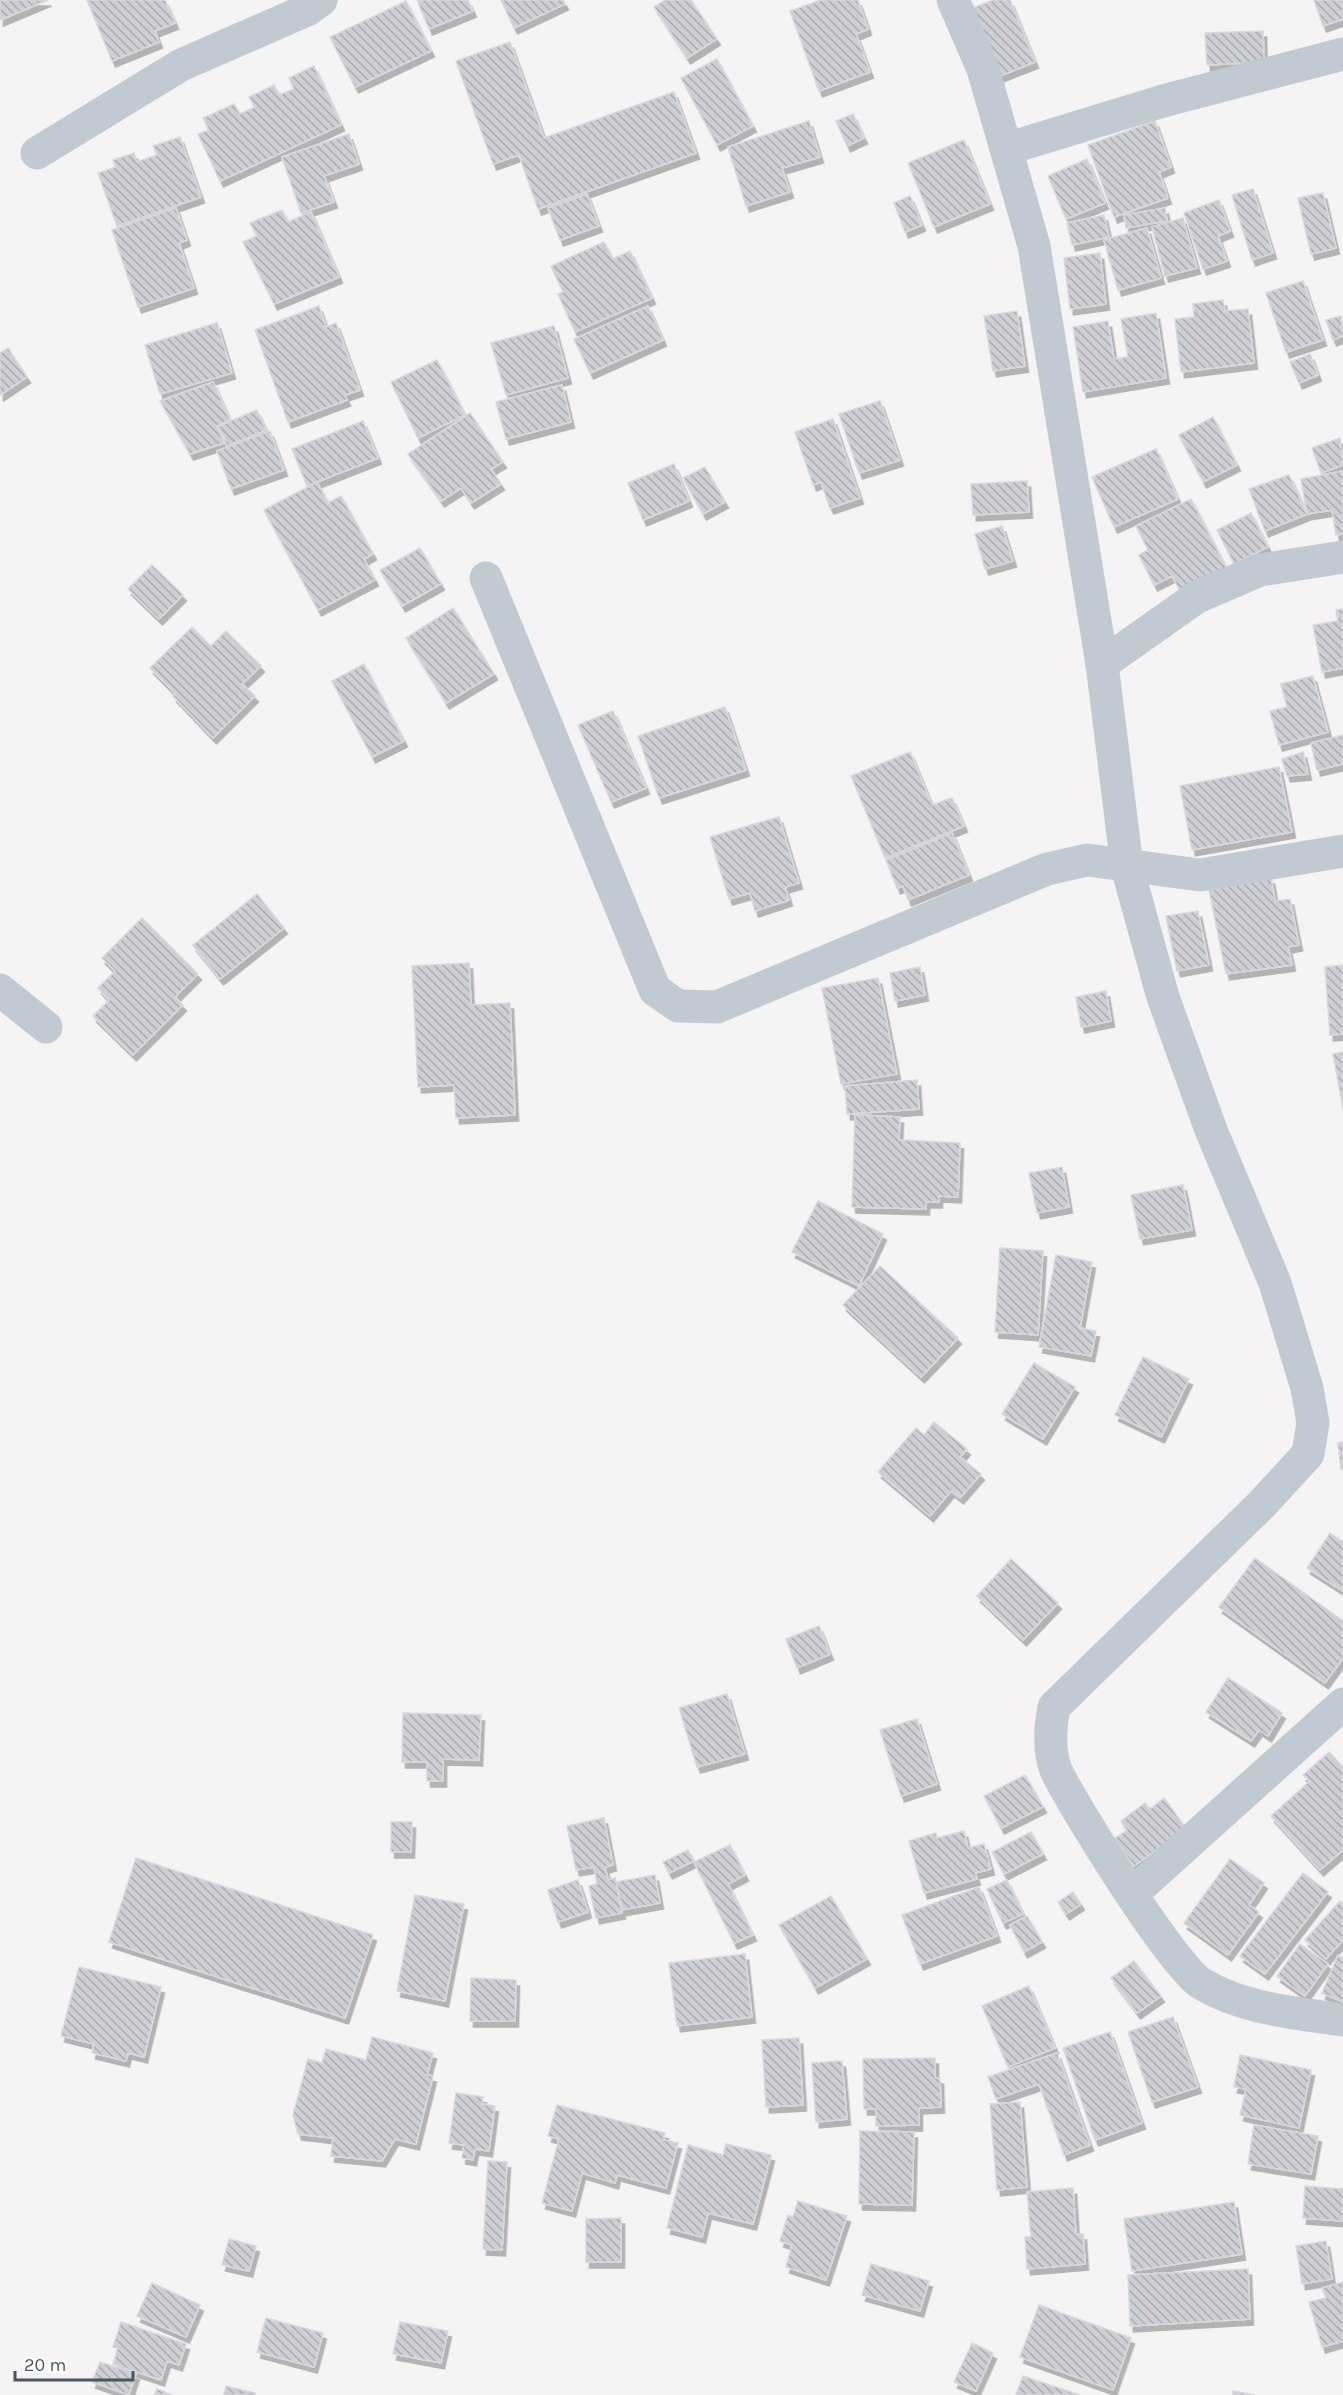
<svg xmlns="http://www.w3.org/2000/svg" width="1343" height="2395" viewBox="0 0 1343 2395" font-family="Karla,sans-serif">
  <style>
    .building { fill: url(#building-back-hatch); stroke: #d7d9de; stroke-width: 1.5; filter: url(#shadow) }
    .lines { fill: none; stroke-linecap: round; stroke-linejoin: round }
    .minor { stroke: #c1cad2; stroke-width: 33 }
  </style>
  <defs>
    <pattern id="building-back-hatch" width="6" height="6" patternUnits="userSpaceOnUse" patternTransform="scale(1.5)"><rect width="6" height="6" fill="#cdcfd5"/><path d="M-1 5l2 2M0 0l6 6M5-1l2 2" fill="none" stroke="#a8abb0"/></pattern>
    <filter id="shadow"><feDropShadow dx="3.5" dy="6" stdDeviation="0" flood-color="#0004"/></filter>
  </defs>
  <rect width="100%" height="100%" fill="#f5f3f3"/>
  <g class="building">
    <polygon points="0,0 48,0 0,20"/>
    <polygon points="87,0 165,0 175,23 155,31 159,42 112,61"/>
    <polygon points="417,0 468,0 473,11 429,29"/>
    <polygon points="501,0 563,0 565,4 514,28"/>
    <polygon points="665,0 691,0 717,39 687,58 654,7"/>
    <polygon points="821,0 858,0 868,29 856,34 870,72 819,91 790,11"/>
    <polygon points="993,0 1010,0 1035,62 1000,76 973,8"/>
    <polygon points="1314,0 1343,0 1343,19 1323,26"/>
    <polygon points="406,1 431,51 355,87 330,37"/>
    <polygon points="1263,31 1264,62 1207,65 1205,33"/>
    <polygon points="510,42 544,138 674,92 696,153 538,209 519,155 493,164 456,61"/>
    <polygon points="717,59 753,126 717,145 681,78"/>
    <polygon points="314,66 341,125 220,181 198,134 209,130 203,118 234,104 240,114 255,107 249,97 274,85 279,95 294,89 289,78"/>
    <polygon points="853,114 864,138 847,146 836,121"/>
    <polygon points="809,121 820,157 782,168 790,192 746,206 728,147"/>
    <polygon points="1155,121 1171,167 1159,172 1168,198 1114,217 1088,145"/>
    <polygon points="349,134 359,164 324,176 334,202 301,213 282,157"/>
    <polygon points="180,137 201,197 117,226 98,173 116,167 113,160 134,153 137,162 157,155 153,146"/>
    <polygon points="964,140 990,204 934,227 908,163"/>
    <polygon points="1087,159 1105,203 1066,219 1048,176"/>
    <polygon points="1253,189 1273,253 1252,260 1232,195"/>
    <polygon points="1323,193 1336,248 1311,254 1298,198"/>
    <polygon points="587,194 599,226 560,240 548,208"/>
    <polygon points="910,196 922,225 905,232 894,203"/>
    <polygon points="1219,200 1230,231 1218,236 1227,261 1203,269 1184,213"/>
    <polygon points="176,208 187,240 179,243 194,288 138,307 112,230"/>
    <polygon points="1165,208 1167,221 1126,228 1124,215"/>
    <polygon points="282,210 288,222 311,212 339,277 274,304 243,242 257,236 250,223"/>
    <polygon points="1104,215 1109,237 1072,245 1067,223"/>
    <polygon points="1183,218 1197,268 1165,276 1152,227"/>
    <polygon points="1147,228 1161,278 1118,290 1104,240"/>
    <polygon points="604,242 613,259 630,251 652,298 575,332 558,294 563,292 551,266"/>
    <polygon points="1100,253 1106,304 1070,309 1064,258"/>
    <polygon points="1303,281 1323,340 1286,352 1266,293"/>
    <polygon points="1223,300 1225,311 1248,309 1254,363 1181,372 1175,319 1194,317 1193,304"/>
    <polygon points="319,306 326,327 336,323 360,390 345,395 347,400 288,422 255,330"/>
    <polygon points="648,306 663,340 590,373 574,339"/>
    <polygon points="1017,311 1025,366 993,371 984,316"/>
    <polygon points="1156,313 1166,378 1083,392 1073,327 1108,321 1114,359 1128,357 1121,319"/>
    <polygon points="1341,316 1343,336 1333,340 1326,320"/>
    <polygon points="217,323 232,373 160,394 145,345"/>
    <polygon points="554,326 568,378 506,395 491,343"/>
    <polygon points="8,348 27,377 0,395 0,353"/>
    <polygon points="1310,354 1318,375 1299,383 1290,362"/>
    <polygon points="437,360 465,415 418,438 391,382"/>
    <polygon points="213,382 230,420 217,426 224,443 190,454 160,401"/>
    <polygon points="562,385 571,422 506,439 496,402"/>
    <polygon points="880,401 900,460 859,473 839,414"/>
    <polygon points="257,410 266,430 227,446 219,426"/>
    <polygon points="470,413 503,462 491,469 501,484 471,503 461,488 441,501 408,454"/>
    <polygon points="1213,417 1237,465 1203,482 1179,435"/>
    <polygon points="833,419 860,498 830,508 821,482 813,485 795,432"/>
    <polygon points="363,421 378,458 307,486 292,449"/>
    <polygon points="270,431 284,470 231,489 217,451"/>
    <polygon points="1340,438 1343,465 1321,473 1312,448"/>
    <polygon points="1156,449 1178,499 1114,527 1092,477"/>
    <polygon points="674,464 689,501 643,520 628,483"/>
    <polygon points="705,467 725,502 703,514 683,478"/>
    <polygon points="1343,471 1343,534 1336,535 1332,510 1307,514 1301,479"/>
    <polygon points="1289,475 1307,514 1265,531 1249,489"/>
    <polygon points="1027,481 1029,512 973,515 971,484"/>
    <polygon points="317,482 328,503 341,496 373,554 364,559 375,580 318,610 264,510"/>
    <polygon points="1191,499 1230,575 1184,599 1172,576 1154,585 1139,555 1148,550 1136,526"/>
    <polygon points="1251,513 1268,547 1234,564 1217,530"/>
    <polygon points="1002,526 1013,561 985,569 975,534"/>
    <polygon points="420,548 441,584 402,606 380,570"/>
    <polygon points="152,565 183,595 159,619 128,589"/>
    <polygon points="453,608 494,674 446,703 406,638"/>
    <polygon points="1343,609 1343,668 1322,672 1313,625 1338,621 1336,610"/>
    <polygon points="192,627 211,646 226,631 261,666 242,684 255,696 213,738 173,696 176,694 150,668"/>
    <polygon points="364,664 404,741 372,757 332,681"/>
    <polygon points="1313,676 1328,732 1279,745 1270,711 1287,707 1281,684"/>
    <polygon points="725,707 746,770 659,798 638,736"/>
    <polygon points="613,711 646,788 611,802 578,725"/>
    <polygon points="1343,735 1343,764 1317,770 1311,743"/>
    <polygon points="910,752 932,805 952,798 964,826 885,858 851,776"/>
    <polygon points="1303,752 1308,774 1287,776 1282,759"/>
    <polygon points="1279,767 1292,832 1192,850 1180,786"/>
    <polygon points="779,817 799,883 785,887 789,900 755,911 750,893 729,899 710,837"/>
    <polygon points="952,833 969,875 908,900 903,886 897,888 886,860"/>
    <polygon points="1271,878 1275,901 1290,899 1299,945 1288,947 1292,965 1226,974 1209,890"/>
    <polygon points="257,894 284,928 220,979 193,945"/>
    <polygon points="1198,911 1209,965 1177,971 1166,916"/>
    <polygon points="142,918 198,974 175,997 183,1005 133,1055 93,1016 109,1000 98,988 115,971 102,958"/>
    <polygon points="469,963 471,1005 510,1003 515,1115 456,1118 454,1085 418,1087 412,966"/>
    <polygon points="1343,965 1343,1034 1330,1035 1325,967"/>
    <polygon points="920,967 925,995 895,1001 890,973"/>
    <polygon points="878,978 897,1074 841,1084 822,988"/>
    <polygon points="1106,991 1111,1021 1081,1027 1076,997"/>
    <polygon points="1343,1052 1343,1109 1333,1054"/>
    <polygon points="917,1080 919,1109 847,1114 845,1086"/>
    <polygon points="855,1115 900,1117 899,1140 960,1143 958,1197 939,1196 939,1202 926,1202 926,1209 852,1207"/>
    <polygon points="1062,1167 1069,1207 1037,1213 1029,1173"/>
    <polygon points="1183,1185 1192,1230 1140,1239 1131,1195"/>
    <polygon points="818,1201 883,1234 859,1286 792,1252"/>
    <polygon points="1000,1248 1043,1251 1038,1335 995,1332"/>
    <polygon points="1056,1255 1092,1262 1080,1328 1096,1331 1091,1356 1039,1347"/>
    <polygon points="880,1266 958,1338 921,1377 843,1305"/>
    <polygon points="1143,1357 1189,1379 1161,1437 1115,1415"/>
    <polygon points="1034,1363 1075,1387 1043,1439 1002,1414"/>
    <polygon points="934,1422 967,1449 960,1457 981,1474 960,1498 951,1491 930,1516 878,1472 916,1428 924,1435"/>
    <polygon points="1343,1442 1343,1469 1341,1469 1338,1443"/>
    <polygon points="1330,1533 1343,1542 1343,1591 1307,1568"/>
    <polygon points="1255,1558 1343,1621 1343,1658 1325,1683 1219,1607"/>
    <polygon points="1011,1559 1058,1603 1023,1640 977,1596"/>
    <polygon points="819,1626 830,1654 797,1668 786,1639"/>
    <polygon points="1228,1678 1282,1713 1268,1736 1259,1730 1251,1741 1206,1712"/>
    <polygon points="727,1694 745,1754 697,1767 679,1708"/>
    <polygon points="403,1713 481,1715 479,1760 443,1759 443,1781 427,1781 427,1762 402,1762"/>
    <polygon points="917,1719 937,1784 901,1796 880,1730"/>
    <polygon points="1329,1752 1343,1767 1343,1850 1320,1870 1271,1816 1310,1781 1303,1775"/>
    <polygon points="1025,1775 1043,1807 1001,1828 984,1796"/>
    <polygon points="1164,1798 1186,1828 1134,1866 1114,1839 1127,1830 1121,1821 1145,1803 1150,1809"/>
    <polygon points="604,1818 613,1865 605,1867 608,1880 615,1878 622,1913 596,1918 589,1886 597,1884 594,1867 576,1870 567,1826"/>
    <polygon points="391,1822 412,1822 411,1852 391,1852"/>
    <polygon points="964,1831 968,1848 984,1844 991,1869 975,1873 977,1879 924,1893 909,1841 936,1833 937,1838"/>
    <polygon points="1031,1832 1043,1854 1004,1874 992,1852"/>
    <polygon points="730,1845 745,1875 728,1884 753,1935 734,1943 694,1862"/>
    <polygon points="688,1850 694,1861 669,1873 663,1862"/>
    <polygon points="136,1858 373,1935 345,2018 109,1942"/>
    <polygon points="1230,1859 1264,1883 1249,1905 1259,1912 1228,1955 1184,1923"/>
    <polygon points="1303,1873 1328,1892 1265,1974 1240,1956"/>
    <polygon points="655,1875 660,1903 622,1910 616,1882"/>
    <polygon points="578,1880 588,1912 558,1922 548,1890"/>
    <polygon points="1007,1880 1023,1914 1003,1923 987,1889"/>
    <polygon points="979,1887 997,1936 920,1964 902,1915"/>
    <polygon points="1073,1892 1081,1904 1066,1914 1058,1902"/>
    <polygon points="415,1895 464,1904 445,2001 397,1991"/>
    <polygon points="831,1896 867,1959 815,1988 779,1925"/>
    <polygon points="1340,1901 1343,1904 1343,1940 1326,1959 1305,1940"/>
    <polygon points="1027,1916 1042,1942 1024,1952 1010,1925"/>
    <polygon points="1300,1944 1328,1964 1305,1996 1277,1976"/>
    <polygon points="745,1954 752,2017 677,2026 669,1963"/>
    <polygon points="1338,1955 1343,1958 1343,2002 1322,1993"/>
    <polygon points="1134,1961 1161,1996 1137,2013 1111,1978"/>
    <polygon points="79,1967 161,1987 144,2057 128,2053 126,2061 92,2053 94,2044 61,2036"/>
    <polygon points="471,1978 516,1980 515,2021 470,2021"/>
    <polygon points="1029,1986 1055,2048 1008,2067 982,2006"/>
    <polygon points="1173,2017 1198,2087 1152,2102 1128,2032"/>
    <polygon points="1110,2032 1142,2123 1095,2140 1063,2048"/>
    <polygon points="372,2037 433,2053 427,2075 433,2076 416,2144 395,2139 382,2161 331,2156 333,2138 298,2134 293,2115 308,2059 322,2063 326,2049 366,2060"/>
    <polygon points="799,2038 803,2105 766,2107 762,2040"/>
    <polygon points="1057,2053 1090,2145 1064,2155 1039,2084 996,2099 988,2077"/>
    <polygon points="1240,2055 1311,2070 1299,2128 1240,2115 1246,2089 1234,2087"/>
    <polygon points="935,2058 935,2078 940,2078 941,2107 919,2108 919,2125 876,2126 876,2109 864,2109 863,2059"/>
    <polygon points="842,2061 847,2119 816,2122 812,2063"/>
    <polygon points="456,2093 483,2097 482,2104 495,2106 489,2151 475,2149 473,2160 462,2158 464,2145 449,2143"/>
    <polygon points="1020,2102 1027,2187 997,2190 990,2104"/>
    <polygon points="557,2105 665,2133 663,2140 678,2143 666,2188 617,2175 615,2183 582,2173 572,2211 542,2203 559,2139 548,2136"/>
    <polygon points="1254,2125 1318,2136 1311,2174 1248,2164"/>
    <polygon points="860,2131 914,2132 912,2205 859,2204"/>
    <polygon points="726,2144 771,2155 753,2224 708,2213 702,2237 667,2228 688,2145 723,2155"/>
    <polygon points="488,2161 507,2162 502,2250 483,2249"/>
    <polygon points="1305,2186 1343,2189 1343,2221 1303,2218"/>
    <polygon points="1073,2188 1076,2234 1083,2234 1085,2264 1027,2269 1025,2237 1031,2237 1027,2192"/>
    <polygon points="798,2201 847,2216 826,2280 786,2267 792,2245 780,2241 788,2215 793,2217"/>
    <polygon points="1234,2202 1242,2254 1132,2271 1124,2219"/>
    <polygon points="621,2218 621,2262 586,2262 586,2219"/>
    <polygon points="229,2239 256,2246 249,2271 222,2265"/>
    <polygon points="1326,2241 1332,2279 1302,2284 1296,2246"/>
    <polygon points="871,2264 929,2281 920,2311 862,2295"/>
    <polygon points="1248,2269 1250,2319 1130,2326 1128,2275"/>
    <polygon points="1343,2282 1343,2341 1322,2347 1309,2302 1326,2298 1322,2288"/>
    <polygon points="152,2283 200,2305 186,2337 137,2316"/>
    <polygon points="1039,2305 1131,2338 1113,2390 1020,2357"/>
    <polygon points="266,2318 323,2333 314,2367 257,2352"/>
    <polygon points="121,2322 186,2344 179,2365 167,2361 161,2380 113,2364 118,2348 113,2347"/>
    <polygon points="400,2322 448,2331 441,2363 393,2354"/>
    <polygon points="972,2343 993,2353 976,2391 954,2382"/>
    <polygon points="100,2362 136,2374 129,2395 92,2382"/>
    <polygon points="1023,2376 1080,2395 1016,2395"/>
    <polygon points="226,2386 255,2393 255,2395 224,2395"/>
    <polygon points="157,2389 172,2395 154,2395"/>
    <polygon points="1233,2391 1255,2395 1233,2395"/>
  </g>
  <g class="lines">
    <g class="minor">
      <path d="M953,0l30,69 51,177 68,418 25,203 36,130 48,133 64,153 32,105 6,35 -5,31 -46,50 -208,203c-4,21 -6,43 2,63 16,35 118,198 146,214 42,25 94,29 141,36"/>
      <polyline points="1006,149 1163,101 1343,54"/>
      <polyline points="37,153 181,65 307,10 321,0"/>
      <polyline points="486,578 655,990 678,1006 717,1007 1047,869 1087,860 1200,875 1343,851"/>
      <polyline points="1102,664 1197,597 1260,570 1343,557"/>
      <polyline points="0,990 46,1027"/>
      <polyline points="1133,1893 1343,1704"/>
    </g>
  </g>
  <path d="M15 2371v9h118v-9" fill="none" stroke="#4a5661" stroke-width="3"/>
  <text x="24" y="2371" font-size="18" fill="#4a5661" stroke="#ffffff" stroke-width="4.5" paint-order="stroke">20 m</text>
</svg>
